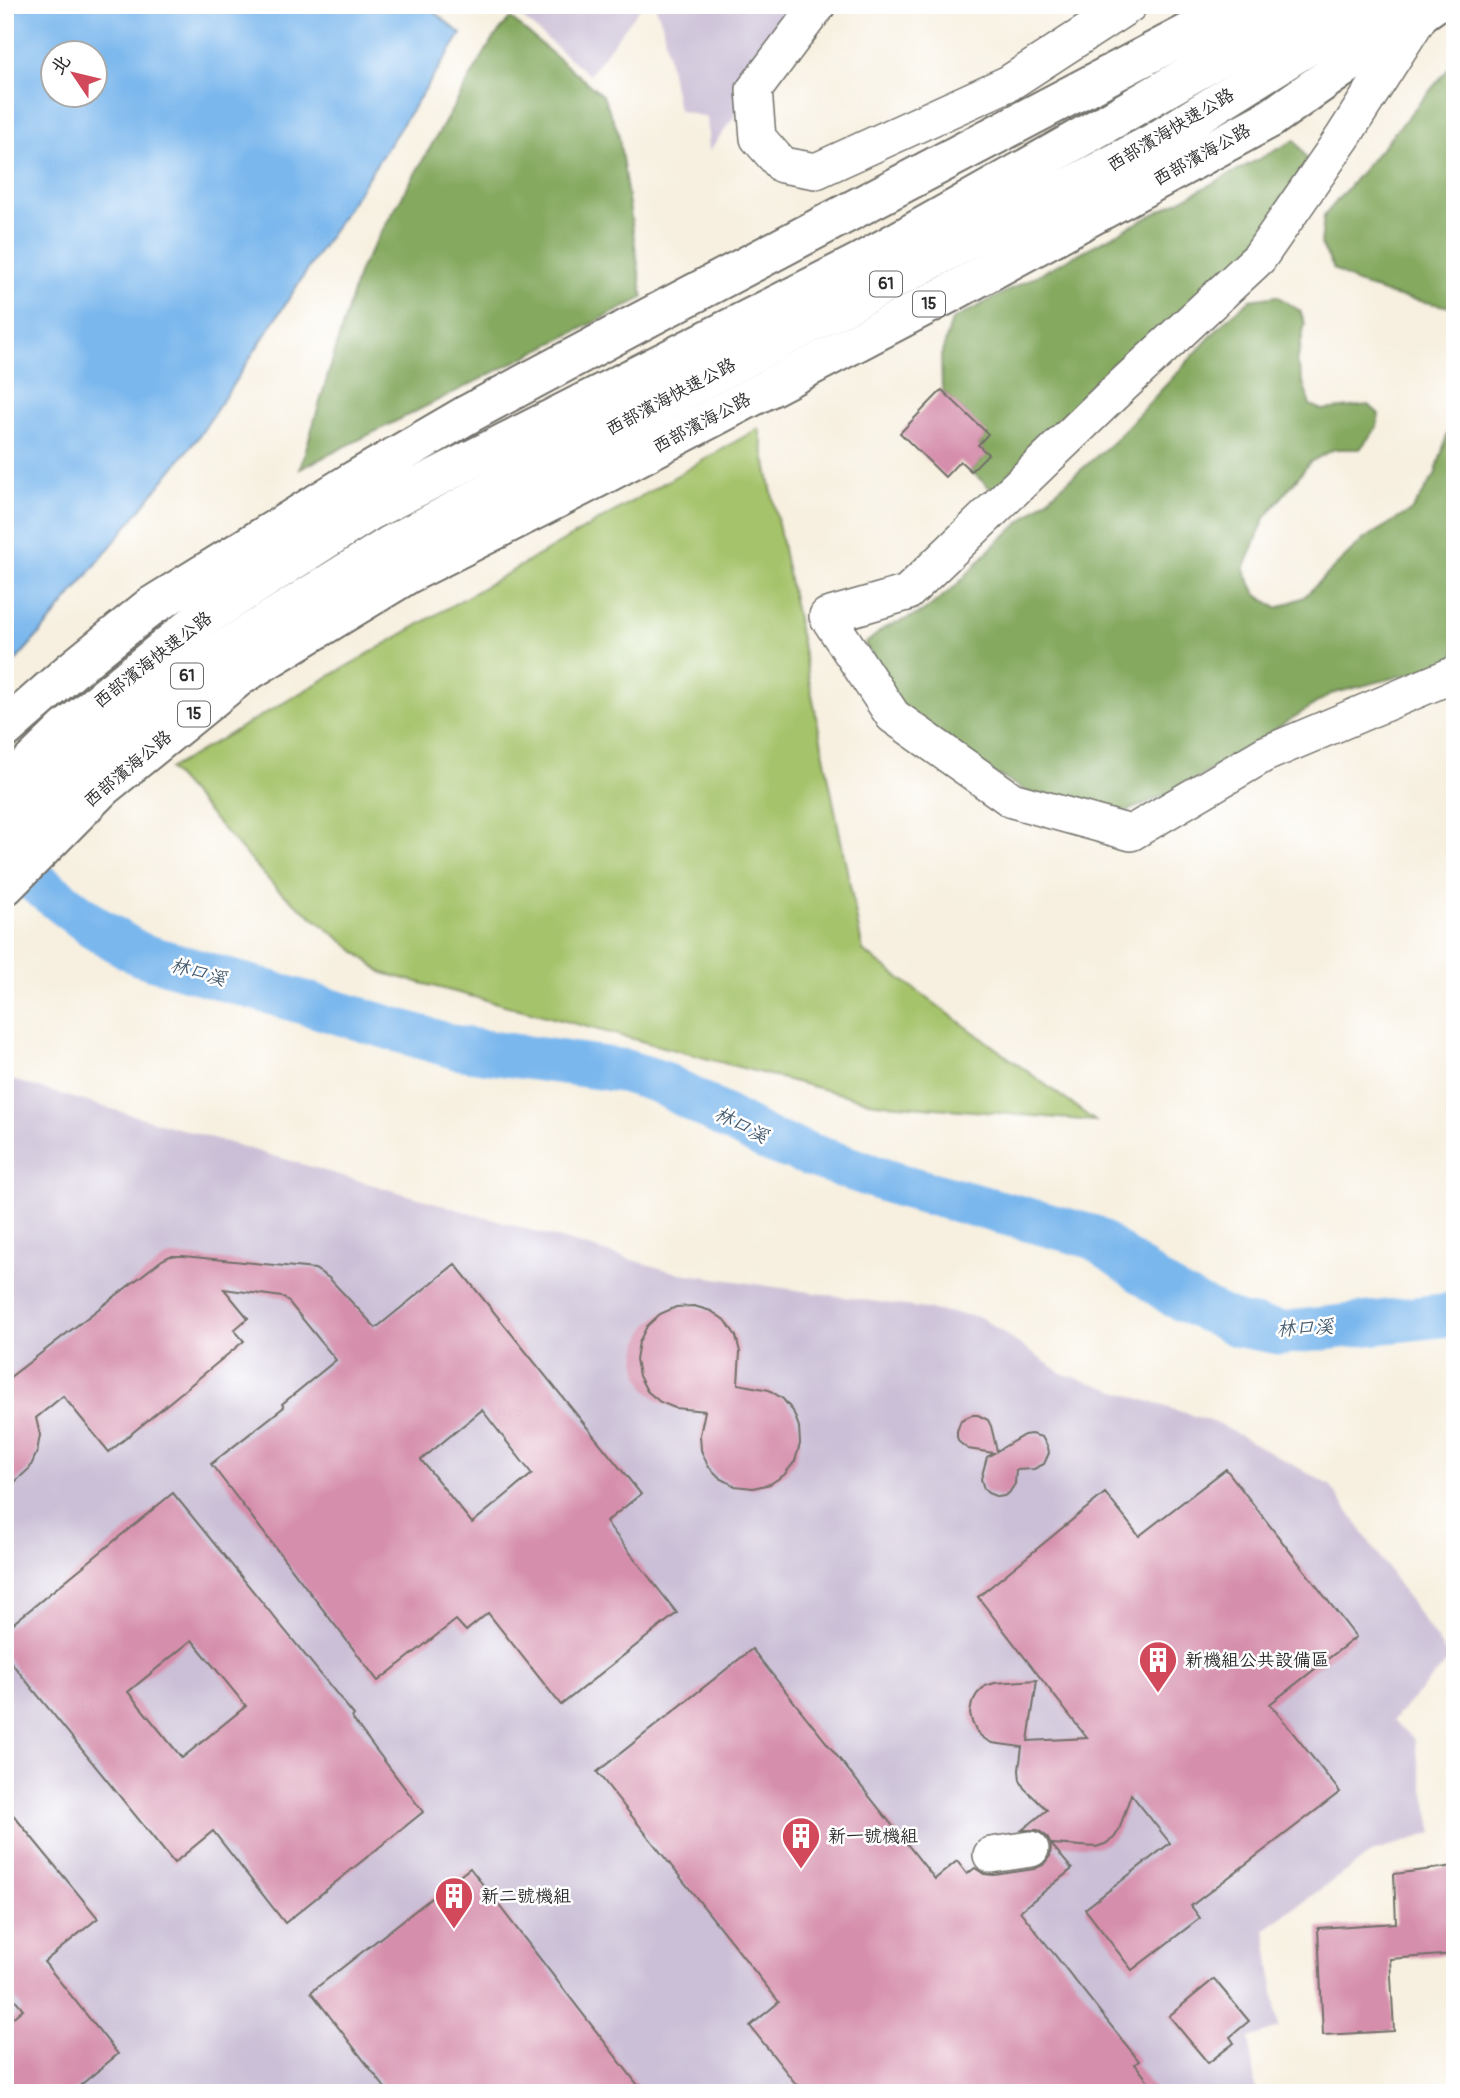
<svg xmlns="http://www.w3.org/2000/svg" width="1460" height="2098" viewBox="0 0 1460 2098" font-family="Pangolin,'LXGW WenKai TC',sans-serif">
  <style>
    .industrial { fill: #cabfd6 }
    .green { fill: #a5c36a; stroke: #68774a; stroke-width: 2 }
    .forest { fill: #84a95e; stroke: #586a44; stroke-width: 2 }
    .water { fill: #7ab7ed; stroke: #52718c; stroke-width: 2; fill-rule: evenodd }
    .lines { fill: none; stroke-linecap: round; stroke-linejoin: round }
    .river { stroke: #7ab7ed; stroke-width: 44 }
    .building { fill: #d58eab; fill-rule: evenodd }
    .minor-casing { stroke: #72706a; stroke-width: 38 }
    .major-casing { stroke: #72706a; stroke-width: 42 }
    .highway-casing { stroke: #72706a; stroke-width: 42 }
    .minor { stroke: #fff; stroke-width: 35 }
    .major { stroke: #fff; stroke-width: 38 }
    .highway { stroke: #fff; stroke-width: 38 }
    .labels { text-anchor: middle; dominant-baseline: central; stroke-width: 5; stroke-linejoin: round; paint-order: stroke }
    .shield { fill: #fff; stroke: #6b6b6b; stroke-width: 2 }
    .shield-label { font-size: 16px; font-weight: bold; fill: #2b2b2b }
    .street-label { font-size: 18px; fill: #2b2b2b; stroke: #fff }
    .poi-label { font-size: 18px; fill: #2b2b2b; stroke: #fff; text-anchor: start }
    .water-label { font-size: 19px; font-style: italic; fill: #475c6f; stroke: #fff }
  </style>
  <rect width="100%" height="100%" fill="#fff"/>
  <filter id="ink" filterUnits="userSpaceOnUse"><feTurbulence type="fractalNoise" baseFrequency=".0143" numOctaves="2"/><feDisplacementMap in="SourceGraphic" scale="14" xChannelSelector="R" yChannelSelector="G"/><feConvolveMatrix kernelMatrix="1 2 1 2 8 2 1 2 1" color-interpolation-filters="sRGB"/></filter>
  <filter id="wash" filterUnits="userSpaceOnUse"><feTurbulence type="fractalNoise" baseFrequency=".00686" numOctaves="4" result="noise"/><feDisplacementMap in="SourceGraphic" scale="28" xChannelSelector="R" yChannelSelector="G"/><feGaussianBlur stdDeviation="1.57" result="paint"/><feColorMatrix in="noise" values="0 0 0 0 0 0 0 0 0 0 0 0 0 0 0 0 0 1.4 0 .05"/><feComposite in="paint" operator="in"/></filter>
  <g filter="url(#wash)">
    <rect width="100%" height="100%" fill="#f7f0e0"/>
    <g class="industrial">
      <polygon points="507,5 642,5 589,75"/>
      <polygon points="655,5 818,5 709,151 707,118 678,110 662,23"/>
      <polygon points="5,1078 674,1272 980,1317 1061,1373 1219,1424 1330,1485 1450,1659 1393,1720 1414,1739 1433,1833 1373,1852 1265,1929 1279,2028 1249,2038 1256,2093 5,2093"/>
    </g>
    <polygon class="green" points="759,428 863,951 1095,1121 875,1103 383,973 276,888 169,769"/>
    <g class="forest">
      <polygon points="510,18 603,96 618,131 643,298 300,469 359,271 491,42"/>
      <polygon points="1455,61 1455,308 1395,296 1357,283 1334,269 1321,244 1324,216"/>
      <polygon points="1295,140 1312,167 1278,230 992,490 971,471 987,454 978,445 987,434 942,390 941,356 952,320"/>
      <polygon points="1277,296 1300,311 1305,323 1297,362 1310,405 1322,410 1369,405 1379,414 1377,427 1360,449 1334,449 1310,462 1265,518 1244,570 1256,594 1277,608 1304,597 1364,539 1412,510 1435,475 1447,435 1455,418 1455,662 1331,694 1180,789 1108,819 1070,815 911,727 865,644 884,628 923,612 957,585 993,546 1113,442 1227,319 1250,300"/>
    </g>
    <path class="water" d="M5,5h421l35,29 -261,401 -151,188 -44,50zM52,52h42v42h-42z"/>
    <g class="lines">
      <polyline class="river" points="32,879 93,926 139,954 458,1048 624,1071 660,1082 770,1141 895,1184 1093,1237 1175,1296 1238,1325 1283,1333 1455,1314"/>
    </g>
    <g id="blocks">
      <g class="building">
        <polygon points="942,390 988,434 978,445 988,454 971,471 960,461 945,477 900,433"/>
        <path d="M170,1256h13l132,13 14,9 47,50 79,-64 186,230 -35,28 71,91 -116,92 -73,-92 -22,18 -10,-11 -78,61 -167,-217 73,-57 -2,-3 54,-44 -48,-59 -6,-4 -58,-8 24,29 -14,12 10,11 -135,111 -46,-56 -27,22 4,17 -3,17 -7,16 -25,23v-110l157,-121zM482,1410l50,64 -60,49 -51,-63z"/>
        <polygon points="694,1306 711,1311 726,1321 736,1336 740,1352 738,1384 769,1390 783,1399 793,1411 799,1427 800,1444 795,1461 784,1475 770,1484 753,1488 735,1486 720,1478 708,1466 701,1450 700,1435 705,1411 675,1408 660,1402 647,1391 639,1376 636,1359 639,1342 647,1326 660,1314 676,1307"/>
        <polygon points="972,1415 978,1415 988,1420 991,1426 997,1451 1024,1435 1031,1434 1042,1437 1048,1447 1049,1453 1044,1464 1034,1469 1016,1470 1015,1484 1009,1493 1004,1496 998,1497 988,1493 984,1489 981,1479 987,1457 994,1453 968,1449 959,1442 957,1437 957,1431 961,1420"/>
        <polygon points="1226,1469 1356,1637 1270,1704 1340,1792 1191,1906 1200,1918 1132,1970 1085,1909 1170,1843 1131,1794 1119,1830 1114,1838 1105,1844 1096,1847 1051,1844 1072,1869 1020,1911 1139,2061 1135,2064 1157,2093 803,2093 750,2026 779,2002 597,1772 752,1649 935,1879 957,1861 967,1874 975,1868 984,1874 994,1875 1034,1869 1043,1865 1050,1856 1051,1845 1047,1837 1038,1830 1022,1830 1047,1810 1024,1788 1020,1780 1019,1770 1022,1747 992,1743 983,1738 976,1731 972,1722 970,1713 972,1703 977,1694 985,1686 995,1683 1037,1680 1028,1741 1087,1738 978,1597 1105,1493 1139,1536"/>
        <path d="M173,1493l181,222 -2,3 71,94 -138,111 -72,-92 -39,32 -169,-208v-25zM192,1640l54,66 -64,52 -54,-66z"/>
        <polygon points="5,1805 98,1918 44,1962 118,2054 71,2093 5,2093 5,2024 23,2009 5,1987"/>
        <polygon points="1455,1866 1455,1954 1390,1959 1394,2031 1323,2035 1318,1928 1396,1923 1394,1874"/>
        <polygon points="470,1868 644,2093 389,2093 311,1992"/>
        <polygon points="1214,1979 1249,2021 1230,2037 1234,2043 1208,2063 1169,2016"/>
      </g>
    </g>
  </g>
  <g filter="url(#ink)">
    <use href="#blocks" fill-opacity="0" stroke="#72706a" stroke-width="2"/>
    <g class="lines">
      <g class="minor-casing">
        <g id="minor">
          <polyline points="818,5 754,90 758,138 782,165 816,171 1009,83 1129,5"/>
          <polyline points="1422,13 1343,137 1259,258 1109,398 907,593 827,616 893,716 1012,800 1131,833 1265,754 1455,674"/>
          <polyline points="991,1855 1031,1849"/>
        </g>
      </g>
      <g class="major-casing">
        <g id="major">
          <polyline points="5,729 71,671 150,607 350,483 470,413 638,323 1242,5"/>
          <polyline points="5,886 103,787 240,676 408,574 582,486 950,293 1271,118 1432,5"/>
        </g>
      </g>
      <g class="highway-casing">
        <g id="highway">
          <polyline points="5,788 66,729 197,622 370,511 859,263 1110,121 1310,5"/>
          <polyline points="5,837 91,750 210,658 390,545 1153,143 1356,16 1370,5"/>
        </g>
      </g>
      <use href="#minor" class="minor"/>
      <use href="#major" class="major"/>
      <use href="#highway" class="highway"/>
    </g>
  </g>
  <defs>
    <g id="building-pin" transform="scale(2.0125)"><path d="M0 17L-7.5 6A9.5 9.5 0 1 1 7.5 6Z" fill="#d1495b" stroke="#fff"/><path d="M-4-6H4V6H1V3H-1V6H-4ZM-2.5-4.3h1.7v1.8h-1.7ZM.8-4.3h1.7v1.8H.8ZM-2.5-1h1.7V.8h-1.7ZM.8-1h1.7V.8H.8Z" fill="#fff"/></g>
  </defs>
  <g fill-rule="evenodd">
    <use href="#building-pin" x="1158" y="1660"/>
    <use href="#building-pin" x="801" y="1836"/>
    <use href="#building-pin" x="454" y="1896"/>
  </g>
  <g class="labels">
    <g class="shield">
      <rect x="870" y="271.5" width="32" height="25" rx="5"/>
      <rect x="913" y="291.5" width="32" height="25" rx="5"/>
      <rect x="171" y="663.5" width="32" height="25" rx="5"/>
      <rect x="178" y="701.5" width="32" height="25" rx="5"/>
    </g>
    <g class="shield-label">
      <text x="886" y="284">61</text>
      <text x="929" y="304">15</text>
      <text x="187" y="676">61</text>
      <text x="194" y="714">15</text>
    </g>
    <g class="street-label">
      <text transform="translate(1171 130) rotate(-31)">西部濱海快速公路</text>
      <text transform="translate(1202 155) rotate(-29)">西部濱海公路</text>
      <text transform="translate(671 397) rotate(-28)">西部濱海快速公路</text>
      <text transform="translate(702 423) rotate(-28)">西部濱海公路</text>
      <text transform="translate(153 660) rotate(-38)">西部濱海快速公路</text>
      <text transform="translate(128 769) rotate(-40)">西部濱海公路</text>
    </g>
    <g class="poi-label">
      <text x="1185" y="1660">新機組公共設備區</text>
      <text x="828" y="1836">新一號機組</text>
      <text x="481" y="1896">新二號機組</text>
    </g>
    <g class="water-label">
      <text transform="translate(198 972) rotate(16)">林口溪</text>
      <text transform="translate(741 1125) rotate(27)">林口溪</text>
      <text transform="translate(1305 1328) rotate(-3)">林口溪</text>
    </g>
  </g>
  <rect width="1460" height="2098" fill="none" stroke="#fff" stroke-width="28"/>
  <g transform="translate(74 74) rotate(305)"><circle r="33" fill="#ffffff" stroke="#aaaaaa" stroke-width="2"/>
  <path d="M0-5L12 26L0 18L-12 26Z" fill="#d1495b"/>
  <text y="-10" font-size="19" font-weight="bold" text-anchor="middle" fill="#2b2b2b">北</text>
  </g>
</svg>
